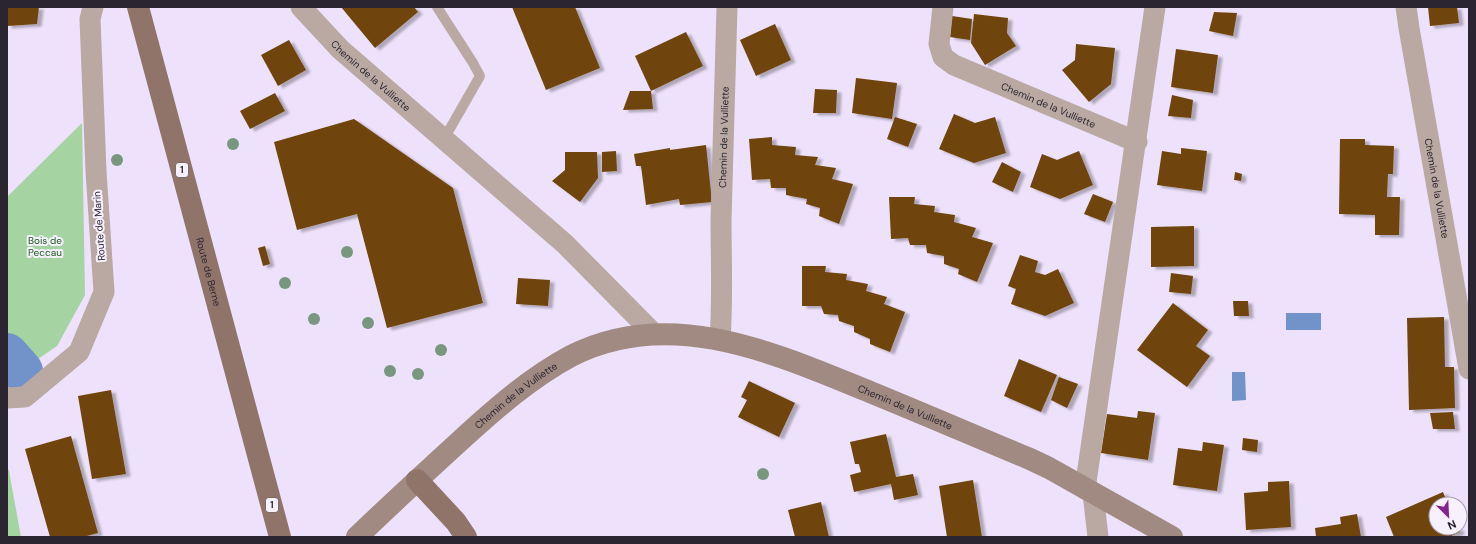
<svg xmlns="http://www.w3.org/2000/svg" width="1476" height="544" viewBox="0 0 1476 544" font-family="'DM Sans',sans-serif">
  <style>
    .green { fill: #a5d3a1 }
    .water { fill: #7293c9 }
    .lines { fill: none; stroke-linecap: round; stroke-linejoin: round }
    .river { stroke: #7293c9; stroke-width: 42 }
    .building { fill: #6f440a; filter: url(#shadow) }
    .service { stroke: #b9a9a2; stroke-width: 10 }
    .minor { stroke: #b9a9a2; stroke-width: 21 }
    .secondary { stroke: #a18a81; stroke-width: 22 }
    .primary { stroke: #907469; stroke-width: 22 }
    .tree { fill: #78977e }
    .labels { text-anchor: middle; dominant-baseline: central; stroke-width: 4; stroke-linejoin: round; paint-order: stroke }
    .shield { fill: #f7f1fe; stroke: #68626e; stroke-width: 1 }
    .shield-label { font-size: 9px; font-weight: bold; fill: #2b2531 }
    .street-label { font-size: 10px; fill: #2b2531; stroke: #f7f1fe }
    .park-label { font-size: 10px; fill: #195b18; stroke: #f7f1fe }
  </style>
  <defs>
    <filter id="shadow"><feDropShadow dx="4.5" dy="2.5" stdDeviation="1" flood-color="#0004"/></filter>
  </defs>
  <rect width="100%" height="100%" fill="#ede1fb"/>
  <g class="green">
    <polygon points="82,123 85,295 57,346 13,376 7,376 7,197"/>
    <polygon points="7,467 9,471 21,537 7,537"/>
  </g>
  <g class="water">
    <rect x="1286" y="313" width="35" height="17"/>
    <polygon points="1232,372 1245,372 1246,400 1232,401"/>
  </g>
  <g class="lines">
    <polyline class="river" points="7,354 22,371"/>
  </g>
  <g class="building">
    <polygon points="7,7 39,7 37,24 7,26"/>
    <polygon points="341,7 414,7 418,12 375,48"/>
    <polygon points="512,7 575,7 600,68 546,90"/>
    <polygon points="1428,7 1457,7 1459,23 1430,26"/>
    <polygon points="1214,12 1237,13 1233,36 1209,31"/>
    <polygon points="974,14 1008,18 1007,33 1016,46 985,65 971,43"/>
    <polygon points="952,16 972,19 970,40 950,37"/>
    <polygon points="775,24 791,60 756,76 740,40"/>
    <polygon points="686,32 703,66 651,91 635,56"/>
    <polygon points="289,40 306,70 278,86 261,55"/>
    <polygon points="1076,44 1115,48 1111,84 1089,102 1062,70 1075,60"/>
    <polygon points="1176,49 1218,55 1213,93 1171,87"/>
    <polygon points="856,78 897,83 892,119 852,113"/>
    <polygon points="815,89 837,90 836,113 813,113"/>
    <polygon points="630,91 651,91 653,109 623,110"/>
    <polygon points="275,93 285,111 250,129 240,111"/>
    <polygon points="1172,95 1193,100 1191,118 1168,116"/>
    <polygon points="954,114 975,123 995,117 1006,153 974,163 939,149"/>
    <polygon points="895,117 917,124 908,147 887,139"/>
    <polygon points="354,119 453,188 483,303 387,328 357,214 297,230 274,142"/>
    <polygon points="772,137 772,145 796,147 795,155 818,157 815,165 836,168 832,179 853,184 839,224 819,216 820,208 806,204 807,199 786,195 786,188 771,188 770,179 752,180 749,139"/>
    <polygon points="1340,139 1365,139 1365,145 1394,146 1393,174 1388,174 1387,197 1400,197 1399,235 1375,235 1375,215 1339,214"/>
    <polygon points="706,145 712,202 680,205 679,199 646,205 641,166 636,166 634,154 670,148 670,150"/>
    <polygon points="1181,148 1207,151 1202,191 1157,185 1162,151 1181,154"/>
    <polygon points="616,151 617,171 602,172 602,152"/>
    <polygon points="1079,151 1093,185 1060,199 1030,187 1042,154 1057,160"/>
    <polygon points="565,152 597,152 598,178 580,202 552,181 565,170"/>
    <polygon points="1002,162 1021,172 1013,192 992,182"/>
    <polygon points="1235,172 1242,174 1241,181 1234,180"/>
    <polygon points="1093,194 1113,202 1105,222 1084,214"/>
    <polygon points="889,197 915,197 914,204 935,206 934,212 955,215 954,222 976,228 972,237 993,243 977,282 958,274 959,269 944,264 944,256 927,253 926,245 910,245 908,238 891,239"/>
    <polygon points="1194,226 1194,266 1151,267 1151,227"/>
    <polygon points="265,246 270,264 263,266 258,248"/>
    <polygon points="1020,255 1038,261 1035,272 1045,275 1058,269 1074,303 1045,316 1011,304 1016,289 1008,286"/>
    <polygon points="802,266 826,266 825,272 847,274 846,280 868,284 866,291 887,297 884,304 905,312 890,352 870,344 870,339 854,332 854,326 839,321 838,315 824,314 821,306 802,306"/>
    <polygon points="1171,273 1193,276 1191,294 1169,292"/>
    <polygon points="518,278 550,280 548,306 516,304"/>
    <polygon points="1233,301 1248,301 1249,316 1234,316"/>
    <polygon points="1173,303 1208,330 1196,346 1210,356 1187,387 1137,350"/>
    <polygon points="1444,317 1445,367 1454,367 1455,408 1409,410 1407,318"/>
    <polygon points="1019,359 1057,375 1041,412 1004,396"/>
    <polygon points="1059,377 1078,384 1067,408 1051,400"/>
    <polygon points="749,381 795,403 779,437 738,417 747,400 741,397"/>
    <polygon points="111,390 126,474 92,479 78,396"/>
    <polygon points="1138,411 1155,413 1148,460 1101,453 1107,414 1137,418"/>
    <polygon points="1453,412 1455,429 1433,429 1430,413"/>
    <polygon points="886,434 896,477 913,474 918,495 894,500 891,484 854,492 850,475 861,472 859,464 855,464 850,442"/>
    <polygon points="71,436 98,533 83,537 50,537 25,449"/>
    <polygon points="1243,438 1258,440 1257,452 1242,450"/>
    <polygon points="1203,442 1224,445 1217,491 1173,485 1178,448 1202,451"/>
    <polygon points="973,480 982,537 947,537 939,486"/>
    <polygon points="1289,481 1291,527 1246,530 1244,493 1268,491 1268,482"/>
    <polygon points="1443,492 1448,504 1436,504 1436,528 1459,528 1460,532 1449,537 1394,537 1386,517"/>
    <polygon points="821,502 829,537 795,537 788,510"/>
    <polygon points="1357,514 1361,537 1316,537 1315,528 1341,524 1340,517"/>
  </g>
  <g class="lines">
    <polyline class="service" points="437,7 473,63 480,76 444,139"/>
    <g class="minor">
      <path id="s1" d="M301,7l39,42 225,195 89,90"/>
      <path id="s2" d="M943,7l-4,37 4,13 11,8 183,77"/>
      <path id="s3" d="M1406,7l3,21 60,341"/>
      <path id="s4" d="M720,339c3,-40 1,-79 1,-119 2,-71 4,-142 6,-213"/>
      <polyline points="7,398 25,397 79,352 104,292 96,171 90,19 93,7"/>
      <polyline points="1085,489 1155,7"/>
      <polyline points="1093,493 1098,537"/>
    </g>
    <path class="secondary" id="s5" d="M357,537c34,-33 69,-65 104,-97 34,-31 69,-62 110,-84 100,-51 205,-2 299,36 54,22 107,45 160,67l19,9 123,69"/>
    <g class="primary">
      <path id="s6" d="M138,7l142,530"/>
      <polyline points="417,480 456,522 466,537"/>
    </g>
  </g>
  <g class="tree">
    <circle cx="233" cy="144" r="6"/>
    <circle cx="117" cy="160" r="6"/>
    <circle cx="347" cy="252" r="6"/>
    <circle cx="285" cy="283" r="6"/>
    <circle cx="314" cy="319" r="6"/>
    <circle cx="368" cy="323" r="6"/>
    <circle cx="441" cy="350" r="6"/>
    <circle cx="390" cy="371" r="6"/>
    <circle cx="418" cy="374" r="6"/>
    <circle cx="763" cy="474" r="6"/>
  </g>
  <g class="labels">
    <g class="shield">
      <rect x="176" y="163" width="12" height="14" rx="3"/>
      <rect x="266" y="498" width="12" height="14" rx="3"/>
    </g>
    <g class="shield-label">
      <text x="182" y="170">1</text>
      <text x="272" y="505">1</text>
    </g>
    <g class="street-label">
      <text stroke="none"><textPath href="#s1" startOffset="98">Chemin de la Vulliette</textPath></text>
      <text stroke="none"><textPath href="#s2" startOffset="167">Chemin de la Vulliette</textPath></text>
      <text stroke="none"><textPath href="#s4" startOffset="202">Chemin de la Vulliette</textPath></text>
      <text stroke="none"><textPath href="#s3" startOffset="184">Chemin de la Vulliette</textPath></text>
      <text transform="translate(99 226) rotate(-94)">Route de Marin</text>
      <text stroke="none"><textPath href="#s6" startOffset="274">Route de Berne</textPath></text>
      <text stroke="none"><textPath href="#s5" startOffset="213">Chemin de la Vulliette</textPath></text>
      <text stroke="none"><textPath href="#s5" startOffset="631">Chemin de la Vulliette</textPath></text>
    </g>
    <g class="park-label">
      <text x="45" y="240">Bois de<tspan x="45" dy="12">Peccau</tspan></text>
    </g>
  </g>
  <rect width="1476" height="544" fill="none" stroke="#2b2531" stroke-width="16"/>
  <g transform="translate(1448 516) rotate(156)"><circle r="19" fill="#f7f1fe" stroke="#a59fac"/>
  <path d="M0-3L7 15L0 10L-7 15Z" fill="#85248d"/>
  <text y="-6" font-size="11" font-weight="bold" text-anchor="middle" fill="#2b2531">N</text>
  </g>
</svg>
